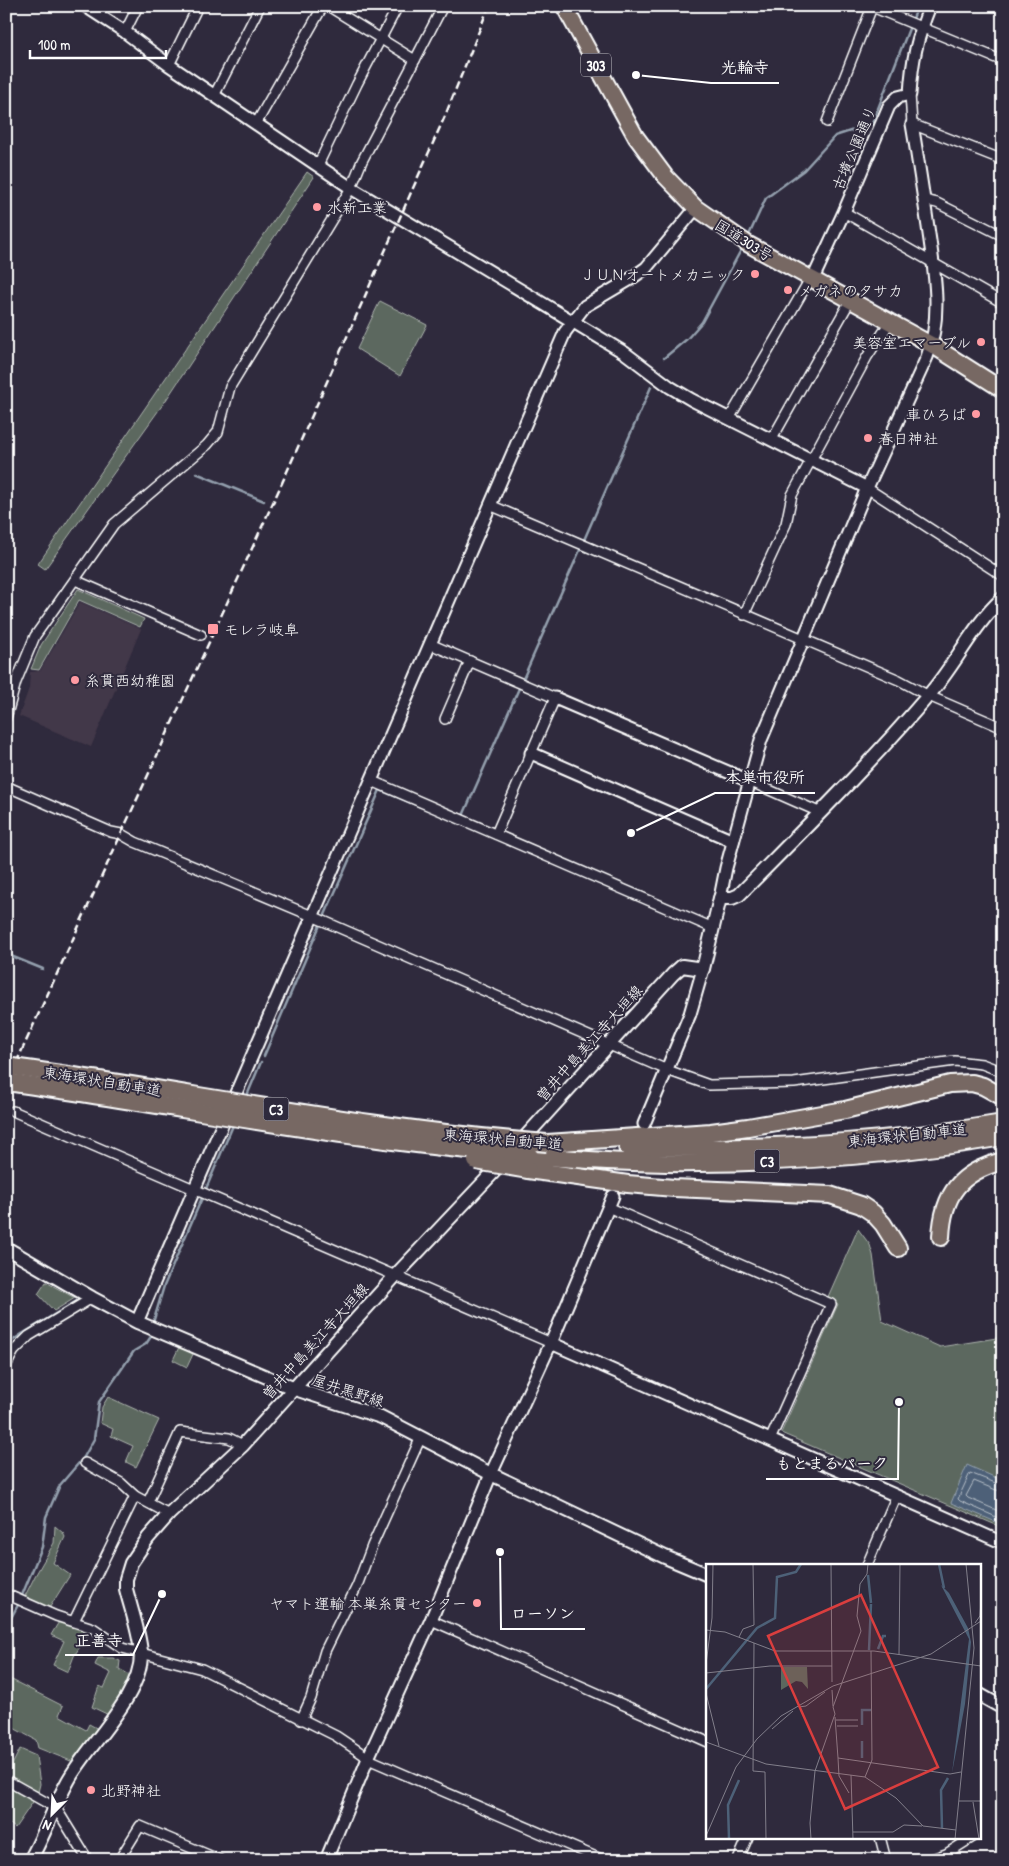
<svg xmlns="http://www.w3.org/2000/svg" width="1009" height="1866" viewBox="0 0 1009 1866" font-family="'Patrick Hand','Klee One',sans-serif">
  <style>
    .built { fill: #423748 }
    .green { fill: #5b685e; stroke: #adb4ae }
    .water { fill: #4d6178; stroke: #94a0ae }
    .lines { fill: none; stroke-linecap: round; stroke-linejoin: round }
    .shore { stroke: #b8c0c9; stroke-width: 1 }
    .stream { stroke: #94a0ae; stroke-width: 2.5 }
    .minor-casing { stroke: #fff; stroke-width: 12 }
    .tertiary-casing { stroke: #fff; stroke-width: 15 }
    .secondary-casing { stroke: #fff; stroke-width: 16 }
    .trunk-casing { stroke: #fff; stroke-width: 19 }
    .motorway-casing { stroke: #fff; stroke-width: 20 }
    .minor { stroke: #2f2a3d; stroke-width: 9 }
    .tertiary { stroke: #2f2a3d; stroke-width: 11 }
    .secondary { stroke: #2f2a3d; stroke-width: 12 }
    .trunk { stroke: #776864; stroke-width: 15 }
    .motorway { stroke: #776864; stroke-width: 16 }
    .rail { stroke: #fff; stroke-width: 2.5; stroke-dasharray: 8 4; stroke-linecap: butt }
    .motorway-bridge-casing { stroke: #fff; stroke-width: 20; stroke-linecap: butt }
    .motorway-bridge { stroke: #776864; stroke-width: 16 }
    .poi-dot { fill: #ff9aa2; stroke: #2f2a3d; stroke-width: 2 }
    .labels { text-anchor: middle; dominant-baseline: central; stroke-width: 4; stroke-linejoin: round; paint-order: stroke }
    .shield { fill: #2f2a3d; stroke: #c1bfc5; stroke-width: 1 }
    .shield-label { font-size: 14px; font-weight: bold; fill: #fff }
    .street-label { font-size: 15px; fill: #fff; stroke: #2f2a3d }
    .poi-label { font-size: 15px; fill: #fff; stroke: #2f2a3d; text-anchor: start }
    .inset-river { fill: none; stroke: #4d6178; stroke-width: 2.5 }
    .inset-road { fill: none; stroke: #827f8b; stroke-width: 1 }
    .view { fill: #da3e3e; fill-opacity: 0.15; stroke: #da3e3e; stroke-width: 2.5 }
    .inset-edge { fill: none; stroke: #fff; stroke-width: 2.5 }
    .leader { fill: none; stroke: #fff; stroke-width: 2 }
    .callout-dot { fill: #fff; stroke: #2f2a3d; stroke-width: 2 }
    .callout-label { font-size: 16px; text-anchor: middle; font-weight: bold; fill: #fff; stroke: #2f2a3d; stroke-width: 4; stroke-linejoin: round; paint-order: stroke }
  </style>
  <rect width="100%" height="100%" fill="#2f2a3d"/>
  <filter id="ink" filterUnits="userSpaceOnUse"><feTurbulence type="fractalNoise" baseFrequency=".02" numOctaves="2"/><feDisplacementMap in="SourceGraphic" scale="10" xChannelSelector="R" yChannelSelector="G"/><feConvolveMatrix kernelMatrix="1 2 1 2 8 2 1 2 1" color-interpolation-filters="sRGB"/></filter>
  <g filter="url(#ink)">
    <polygon class="built" points="80,602 141,629 91,747 19,716 29,688 30,672 40,671"/>
    <g class="green">
      <polygon points="307,172 314,177 166,400 45,569 38,564"/>
      <polygon points="380,301 427,325 400,376 357,349"/>
      <polygon points="78,589 144,619 140,627 79,600 39,670 31,669 41,645"/>
      <polygon points="858,1229 870,1245 873,1255 882,1321 940,1347 1003,1337 1003,1528 781,1433 838,1304 827,1299"/>
      <polygon points="46,1282 75,1298 54,1311 38,1294"/>
      <polygon points="180,1345 194,1352 187,1367 173,1360"/>
      <polygon points="108,1397 159,1420 136,1467 126,1462 133,1446 111,1436 113,1429 100,1423 102,1407"/>
      <polygon points="55,1526 63,1533 65,1537 53,1563 70,1575 48,1610 24,1598 35,1576 54,1543"/>
      <polygon points="60,1620 90,1631 74,1656 68,1672 53,1665 64,1641 51,1635"/>
      <polygon points="98,1658 113,1658 120,1661 119,1669 130,1675 129,1680 111,1716 92,1707 99,1686 104,1688 111,1673 95,1665"/>
      <polygon points="6,1677 63,1706 59,1715 86,1730 89,1724 100,1730 76,1763 38,1748 36,1740 6,1724"/>
      <polygon points="20,1749 36,1756 40,1784 38,1792 7,1775"/>
      <polygon points="6,1784 35,1799 15,1828 6,1821"/>
    </g>
    <polygon class="water" points="967,1465 1001,1480 1003,1477 1003,1525 951,1503"/>
    <g class="lines">
      <g class="shore">
        <polyline points="1003,1484 998,1484 970,1473 958,1499 960,1501 1003,1520"/>
        <polyline points="1003,1491 996,1490 974,1481 966,1496 968,1498 1003,1513"/>
      </g>
      <g class="stream">
        <polyline points="912,21 918,6"/>
        <polyline points="749,235 766,198 804,170 835,136 872,124 910,26"/>
        <polyline points="664,358 687,339 702,322 741,250"/>
        <polyline points="196,473 264,501"/>
        <polyline points="584,540 651,387"/>
        <polyline points="523,679 580,550"/>
        <polyline points="462,818 520,686"/>
        <polyline points="324,917 380,790 421,807"/>
        <polyline points="6,954 43,969"/>
        <polyline points="264,1056 320,925"/>
        <polyline points="246,1098 261,1062"/>
        <polyline points="205,1191 234,1123"/>
        <polyline points="93,1306 134,1327"/>
        <polyline points="153,1323 164,1286 202,1198"/>
        <polyline points="6,1352 12,1341 22,1334 80,1299 23,1265"/>
        <polyline points="6,1627 18,1605 42,1547 46,1517 60,1485 84,1457 94,1439 99,1402 134,1351 146,1344 152,1335 150,1334"/>
      </g>
      <g class="minor-casing">
        <g id="minor">
          <polyline points="328,6 415,60 443,6"/>
          <polyline points="870,6 1003,61"/>
          <polyline points="125,32 138,6"/>
          <polyline points="169,65 198,6"/>
          <polyline points="910,94 912,124 1003,160"/>
          <polyline points="214,96 260,6"/>
          <polyline points="827,122 872,7"/>
          <polyline points="256,124 323,6"/>
          <polyline points="318,165 357,84 398,6"/>
          <polyline points="924,200 937,203 1003,236"/>
          <polyline points="844,212 1003,303"/>
          <polyline points="729,419 810,279"/>
          <polyline points="772,439 850,301"/>
          <polyline points="867,488 1003,576"/>
          <polyline points="490,505 899,680 929,696 1003,728"/>
          <polyline points="75,580 201,635"/>
          <polyline points="744,615 786,524 792,495 867,357 890,322"/>
          <polyline points="430,644 555,698 496,834"/>
          <polyline points="6,718 16,682 35,636 114,524 207,445 218,432 230,387 351,188 362,161 415,60"/>
          <polyline points="445,719 470,661"/>
          <polyline points="372,781 713,928"/>
          <polyline points="749,781 819,812"/>
          <polyline points="6,786 111,832 121,834 135,842 312,916 667,1070 709,1085 794,1083 955,1061 982,1064 1003,1072"/>
          <path d="M13,1111c179,78 359,153 538,232"/>
          <polyline points="608,1207 831,1304 770,1440"/>
          <polyline points="6,1366 14,1351 29,1336 92,1298"/>
          <polyline points="85,1463 121,1483 135,1496 169,1514"/>
          <polyline points="148,1502 180,1432 229,1438 243,1445"/>
          <polyline points="867,1565 896,1497"/>
          <polyline points="6,1594 56,1616 93,1628 122,1648 202,1669 336,1736 373,1761 603,1860"/>
          <polyline points="431,1620 708,1742"/>
          <polyline points="74,1621 135,1496"/>
          <polyline points="301,1720 311,1698 325,1651 357,1586 372,1546 421,1437"/>
          <polyline points="6,1780 56,1808 88,1860"/>
          <polyline points="880,1837 886,1860"/>
          <polyline points="119,1860 140,1826 220,1860"/>
          <polyline points="738,1860 748,1837"/>
          <polyline points="929,1860 946,1854 973,1837"/>
        </g>
      </g>
      <g class="tertiary-casing">
        <g id="tertiary">
          <path d="M85,6l40,26 44,33 182,123 274,165 45,34 22,13 175,88 60,-131c16,-41 7,-87 1,-130 -5,-34 -10,-68 -16,-103"/>
          <path d="M812,281l32,-69 45,-106 9,-9 12,-3c2,-34 7,-56 20,-88"/>
          <polyline points="555,698 749,781"/>
          <polyline points="531,753 733,841"/>
          <polyline points="720,898 726,868 761,740 867,488"/>
          <polyline points="644,1124 690,1014 703,969"/>
          <polyline points="137,1322 565,332 585,306 629,280 646,268 696,208"/>
          <polyline points="551,1343 1003,1543"/>
          <polyline points="326,1860 369,1756 431,1620 491,1474 551,1343 613,1196"/>
        </g>
      </g>
      <g class="secondary-casing">
        <g id="secondary">
          <path d="M518,1145l155,-171 9,-8 21,3 17,-71h12l7,-3c64,-65 129,-129 188,-198 28,-31 45,-71 76,-99"/>
          <polyline points="6,1248 92,1298 137,1322 295,1389 381,1417 491,1474 665,1557 708,1575"/>
          <polyline points="980,1695 1003,1708"/>
          <path d="M30,1860c15,-26 24,-54 38,-79 20,-37 75,-85 73,-129 -2,-21 -10,-43 -15,-63v-10l5,-16 17,-25 21,-24 74,-69 153,-170 109,-115"/>
        </g>
      </g>
      <g class="trunk-casing">
        <polyline id="trunk" points="564,6 636,137 665,176 696,208 748,244 932,345 1003,390"/>
      </g>
      <g class="motorway-casing">
        <g id="motorway">
          <polyline points="547,1143 711,1132 748,1127 845,1110 950,1084 972,1083 983,1086 1003,1097"/>
          <path d="M627,1147c125,3 252,-3 376,-24"/>
          <path d="M530,1156c56,4 113,8 170,7 101,-1 203,-9 303,-26"/>
          <polyline points="528,1170 628,1184 674,1188 830,1195 861,1205 873,1213 883,1224 898,1248"/>
          <path d="M941,1237c2,-43 19,-65 62,-76"/>
        </g>
      </g>
      <use href="#minor" class="minor"/>
      <use href="#tertiary" class="tertiary"/>
      <use href="#secondary" class="secondary"/>
      <use href="#trunk" class="trunk"/>
      <use href="#motorway" class="motorway"/>
      <polyline class="rail" points="6,1085 282,483 445,116 489,6"/>
      <g class="motorway-bridge-casing">
        <g id="motorway-bridge">
          <path d="M6,1066c181,25 359,63 541,77"/>
          <path d="M6,1082c175,24 348,60 524,74"/>
          <polyline points="476,1161 528,1170"/>
        </g>
      </g>
      <use href="#motorway-bridge" class="motorway-bridge"/>
    </g>
  </g>
  <g class="poi-dot">
    <circle cx="317" cy="207" r="5"/>
    <circle cx="755" cy="274" r="5"/>
    <circle cx="788" cy="290" r="5"/>
    <circle cx="981" cy="342" r="5"/>
    <circle cx="976" cy="414" r="5"/>
    <circle cx="868" cy="438" r="5"/>
    <rect x="207" y="623" width="12" height="12" rx="2.5"/>
    <circle cx="75" cy="680" r="5"/>
    <circle cx="477" cy="1603" r="5"/>
    <circle cx="91" cy="1790" r="5"/>
  </g>
  <g class="labels">
    <g class="shield">
      <rect x="581" y="53.5" width="30" height="23" rx="4"/>
      <rect x="263.5" y="1097.5" width="25" height="23" rx="4"/>
      <rect x="754.5" y="1149.5" width="25" height="23" rx="4"/>
    </g>
    <g class="shield-label">
      <text x="596" y="65">303</text>
      <text x="276" y="1109">C3</text>
      <text x="767" y="1161">C3</text>
    </g>
    <g class="street-label">
      <text transform="translate(854 148) rotate(-67)">古墳公園通り</text>
      <text transform="translate(744 240) rotate(32)">国道303号</text>
      <text transform="translate(589 1043) rotate(-48)">曽井中島美江寺大垣線</text>
      <text transform="translate(102 1081) rotate(9)">東海環状自動車道</text>
      <text transform="translate(907 1135) rotate(-6)">東海環状自動車道</text>
      <text transform="translate(503 1139) rotate(5)">東海環状自動車道</text>
      <text transform="translate(315 1341) rotate(-48)">曽井中島美江寺大垣線</text>
      <text transform="translate(348 1390) rotate(18)">屋井黒野線</text>
    </g>
    <g class="poi-label">
      <text x="327" y="207">水新工業</text>
      <text x="745" y="274" text-anchor="end">ＪＵＮオートメカニック</text>
      <text x="798" y="290">メガネのタサカ</text>
      <text x="971" y="342" text-anchor="end">美容室エマーブル</text>
      <text x="966" y="414" text-anchor="end">車ひろば</text>
      <text x="878" y="438">春日神社</text>
      <text x="224" y="629">モレラ岐阜</text>
      <text x="85" y="680">糸貫西幼稚園</text>
      <text x="467" y="1603" text-anchor="end">ヤマト運輸 本巣糸貫センター</text>
      <text x="101" y="1790">北野神社</text>
    </g>
  </g>
  <g transform="translate(706 1564)">
    <rect width="275" height="275" fill="#2f2a3d"/>
    <path d="M75,103h26l1,22 -6,-7 -6,-1 -15,9z" fill="#5b685e"/>
    <path d="M235,21l8,8 19,35 3,14 -6,62 -13,69 17,-134z" fill="#4d6178"/>
    <path class="inset-river" d="M233,0l5,24M162,11l3,28M172,85l5,-13h3M163,86l2,-46M0,125l51,-61 18,-10 2,-41 19,-5 5,-8M156,161v-15h9M156,177v17M236,264l-1,-38 7,-12M23,275l-1,-34 11,-25"/>
    <path class="inset-road" d="M125,0l1,118M269,59l5,-7 1,-16M0,66l19,2 50,19h99l107,15M33,73l4,-8 11,-4 -1,-61M48,79l-1,128 12,1 1,67M193,90l1,-90M0,100l6,-46 1,-54M0,109l64,-7h62M126,126l1,16M0,129l13,53M93,143l7,-1 19,-14M129,153l3,41M130,156h22M131,162h21M66,165l21,-18M0,178l60,22 99,13 31,21 27,28 33,4M145,211l2,64M159,213l7,-17 -1,-109M143,229l-10,-17 -1,-18 112,16 11,-2M253,237h22M267,238l6,37M147,268h40l11,-7 18,1M0,272l30,-69 21,-28 24,-23 52,-30 98,-32 50,-33M105,275l-1,-16 5,-52 20,-57 -2,-7 28,-76 -4,-15 3,-32 7,-10 1,-10M249,275l19,-191 -8,-84"/>
    <path class="view" d="M155,31l77,172 -93,42 -77,-173z"/>
    <rect width="275" height="275" class="inset-edge"/>
  </g>
  <path class="leader" d="M636 75L711 83H779M631 833L715 793H815M899 1402L898 1479H766M500 1552L501 1629H585M162 1594L133 1655H65"/>
  <g class="callout-dot">
    <circle cx="636" cy="75" r="5"/>
    <circle cx="631" cy="833" r="5"/>
    <circle cx="899" cy="1402" r="5"/>
    <circle cx="500" cy="1552" r="5"/>
    <circle cx="162" cy="1594" r="5"/>
  </g>
  <g class="callout-label">
    <text x="745" y="73">光輪寺</text>
    <text x="765" y="783">本巣市役所</text>
    <text x="832" y="1469">もとまるパーク</text>
    <text x="543" y="1619">ローソン</text>
    <text x="99" y="1646">正善寺</text>
  </g>
  <rect width="1009" height="1866" fill="none" stroke="#2f2a3d" stroke-width="25"/>
  <rect x="12" y="12" width="984" height="1841" fill="none" stroke="#fff" stroke-width="2" filter="url(#ink)"/>
  <g transform="translate(52 1814) rotate(204)" stroke="#2f2a3d" stroke-width="4" paint-order="stroke">
  <path d="M0-4L9 19L0 12L-9 19Z" fill="#ffffff"/>
  <text y="-8" font-size="14" font-weight="bold" text-anchor="middle" fill="#ffffff">N</text>
  </g>
  <path d="M30 50v8h136v-8" fill="none" stroke="#ffffff" stroke-width="2.5"/>
  <text x="38" y="50" font-size="15" fill="#ffffff" stroke="#2f2a3d" stroke-width="4" paint-order="stroke">100 m</text>
</svg>
